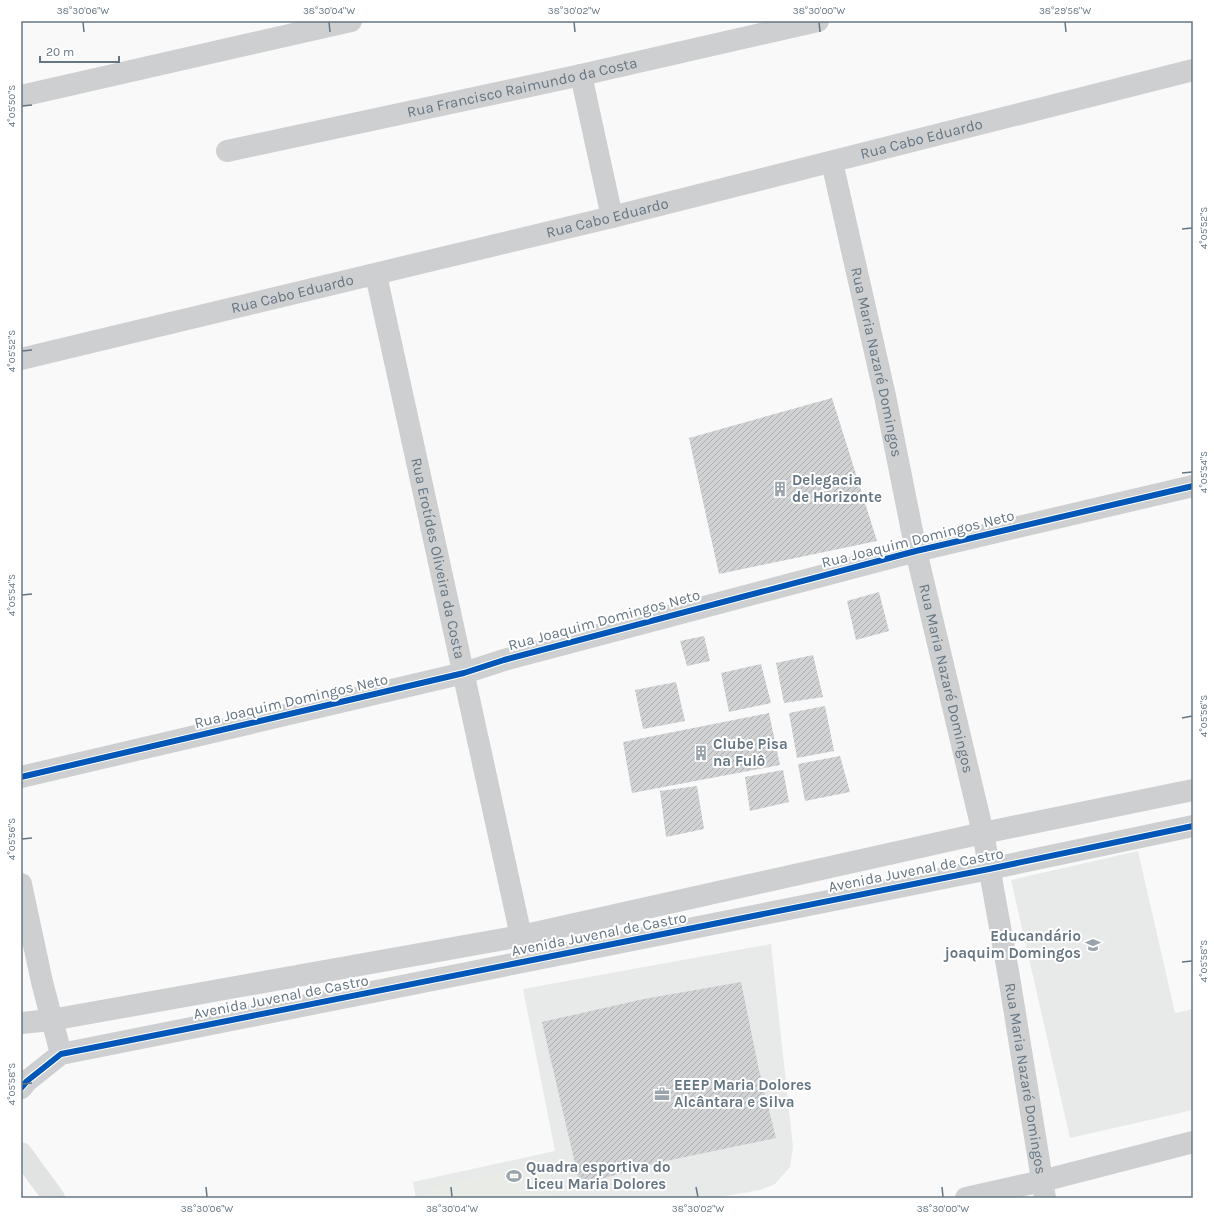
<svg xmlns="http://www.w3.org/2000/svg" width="1214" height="1219" viewBox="0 0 1214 1219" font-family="Karla,sans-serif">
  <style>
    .built { fill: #e8e9e9 }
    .park { fill: #e8ebe6 }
    .building { fill: url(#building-hatch) }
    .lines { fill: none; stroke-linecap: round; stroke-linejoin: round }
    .minor { stroke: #cecfd0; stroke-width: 22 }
    .highway { stroke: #e1e2e2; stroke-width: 22 }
    .cycleway-casing { stroke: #fff; stroke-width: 8 }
    .cycleway { stroke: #0057b8; stroke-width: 6 }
    .ticks { fill: none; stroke: #657683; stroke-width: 1.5 }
    .labels { text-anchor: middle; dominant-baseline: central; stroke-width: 4; stroke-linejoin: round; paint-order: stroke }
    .street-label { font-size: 15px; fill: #657683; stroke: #fff }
    .poi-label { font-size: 15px; font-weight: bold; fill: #657683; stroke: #fff; text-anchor: start }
    .neatline { fill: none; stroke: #657683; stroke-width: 1.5 }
    .ticks-label { font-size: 10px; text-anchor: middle; fill: #657683 }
  </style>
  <defs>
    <pattern id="building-hatch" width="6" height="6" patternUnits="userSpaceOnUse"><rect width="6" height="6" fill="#d0d2d3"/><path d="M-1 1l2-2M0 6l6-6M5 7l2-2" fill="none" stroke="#acafb1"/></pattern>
  </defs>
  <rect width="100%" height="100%" fill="#f9f9f9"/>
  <g class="built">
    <polygon points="1138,851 1175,1013 1193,1009 1193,1110 1070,1138 1011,880"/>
    <polygon points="771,944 793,1147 790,1167 775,1184 760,1190 715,1198 416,1198 413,1182 555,1151 523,989"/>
  </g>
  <polygon class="park" points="541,1164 550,1198 429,1198 427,1188"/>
  <g class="building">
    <polygon points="832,398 877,541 719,574 689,438"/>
    <polygon points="879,592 889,631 856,640 847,601"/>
    <polygon points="704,636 710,661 687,666 680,641"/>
    <polygon points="813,655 823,697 784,703 776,663"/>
    <polygon points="761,664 771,703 729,712 721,673"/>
    <polygon points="676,682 685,721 643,729 635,690"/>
    <polygon points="825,706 834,751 797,758 789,713"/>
    <polygon points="769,713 780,765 632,793 623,742"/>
    <polygon points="840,756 850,792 805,801 798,764"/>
    <polygon points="783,770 789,802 750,811 745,777"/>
    <polygon points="697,786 704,829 666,837 660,791"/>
    <polygon points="741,982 759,1070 776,1138 661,1162 580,1185 542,1022 644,999"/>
  </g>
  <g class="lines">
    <g class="minor">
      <polyline points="581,75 612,217"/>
      <polyline points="21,96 351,21"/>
      <path id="s1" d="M227,151l354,-76 237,-54"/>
      <path id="s2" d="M832,162l53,234 31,155 67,282 26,144 36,221"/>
      <path id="s3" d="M376,275l145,661"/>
      <path id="s4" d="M21,359l591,-142 581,-147"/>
      <polyline points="21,777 464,673 504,660 916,551 1193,486"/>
      <polyline points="21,884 42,982 61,1054"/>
      <polyline points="21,1023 51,1020 521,936 983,833 1193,790"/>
      <polyline points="21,1088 27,1081 61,1054 989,869 1193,826"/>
      <polyline points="966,1198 1042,1181 1193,1142"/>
    </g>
    <polyline class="highway" points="21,1153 54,1198"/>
    <g class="cycleway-casing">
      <g id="cycleway">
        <polyline points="21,777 464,673 504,660 916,551 1193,486"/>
        <polyline points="21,1088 27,1081 61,1054 989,869 1193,826"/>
      </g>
    </g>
    <use href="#cycleway" class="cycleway"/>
  </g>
  <path class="ticks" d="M83,22l1,10M329,22l1,10M574,22l1,10M819,22l1,10M1065,22l1,10M22,106l10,-1M1182,229l10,-1M22,351l10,-1M1182,473l10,-1M22,595l10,-1M1182,718l10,-2M22,839l10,-1M1182,962l10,-1M22,1084l10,-1M206,1187l1,10M451,1187l1,10M696,1187l2,10M942,1187l1,10"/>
  <defs>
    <g id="building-bare" transform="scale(1.2)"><path d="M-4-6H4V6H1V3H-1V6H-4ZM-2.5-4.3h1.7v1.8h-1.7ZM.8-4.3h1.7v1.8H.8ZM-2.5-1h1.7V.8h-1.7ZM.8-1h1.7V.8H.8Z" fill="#99a4ac" stroke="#fff" stroke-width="2.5" paint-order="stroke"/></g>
    <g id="school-bare" transform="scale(1.2)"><path d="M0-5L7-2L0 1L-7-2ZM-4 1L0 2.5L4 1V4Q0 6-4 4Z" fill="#99a4ac" stroke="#fff" stroke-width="2.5" paint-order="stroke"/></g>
    <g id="office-bare" transform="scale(1.2)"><path d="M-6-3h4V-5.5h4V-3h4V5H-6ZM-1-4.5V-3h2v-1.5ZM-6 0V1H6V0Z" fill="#99a4ac" stroke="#fff" stroke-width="2.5" paint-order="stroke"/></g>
    <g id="stadium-bare" transform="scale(1.2)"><path d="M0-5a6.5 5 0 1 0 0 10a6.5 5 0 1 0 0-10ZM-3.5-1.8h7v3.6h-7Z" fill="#99a4ac" stroke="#fff" stroke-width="2.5" paint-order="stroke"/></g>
  </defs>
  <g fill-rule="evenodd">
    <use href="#building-bare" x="780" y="489"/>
    <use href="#building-bare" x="701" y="753"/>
    <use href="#school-bare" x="1093" y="945"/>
    <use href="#office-bare" x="662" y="1094"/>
    <use href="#stadium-bare" x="514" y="1176"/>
  </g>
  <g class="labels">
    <g class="street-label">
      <text stroke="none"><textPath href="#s1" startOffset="302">Rua Francisco Raimundo da Costa</textPath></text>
      <text stroke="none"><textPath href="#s4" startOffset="927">Rua Cabo Eduardo</textPath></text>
      <text stroke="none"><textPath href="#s4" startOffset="603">Rua Cabo Eduardo</textPath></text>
      <text stroke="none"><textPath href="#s4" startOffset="279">Rua Cabo Eduardo</textPath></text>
      <text stroke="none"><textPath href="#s2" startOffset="205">Rua Maria Nazaré Domingos</textPath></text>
      <text transform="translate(918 539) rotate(-14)">Rua Joaquim Domingos Neto</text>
      <text stroke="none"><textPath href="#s3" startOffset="290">Rua Erotídes Oliveira da Costa</textPath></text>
      <text transform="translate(604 620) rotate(-15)">Rua Joaquim Domingos Neto</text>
      <text stroke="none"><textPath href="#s2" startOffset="529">Rua Maria Nazaré Domingos</textPath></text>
      <text transform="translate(291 701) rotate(-13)">Rua Joaquim Domingos Neto</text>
      <text transform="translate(916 870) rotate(-11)">Avenida Juvenal de Castro</text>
      <text transform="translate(599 934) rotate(-11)">Avenida Juvenal de Castro</text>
      <text transform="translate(281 997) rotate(-11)">Avenida Juvenal de Castro</text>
      <text stroke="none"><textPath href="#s2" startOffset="937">Rua Maria Nazaré Domingos</textPath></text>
    </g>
    <g class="poi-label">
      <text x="792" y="480">Delegacia<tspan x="792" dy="17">de Horizonte</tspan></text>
      <text x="713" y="744">Clube Pisa<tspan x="713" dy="17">na Fulô</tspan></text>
      <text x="1081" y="936" text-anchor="end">Educandário<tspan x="1081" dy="17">joaquim Domingos</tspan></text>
      <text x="674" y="1085">EEEP Maria Dolores<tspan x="674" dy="17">Alcântara e Silva</tspan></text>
      <text x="526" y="1167">Quadra esportiva do<tspan x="526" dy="17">Liceu Maria Dolores</tspan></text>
    </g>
  </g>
  <rect width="1214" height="1219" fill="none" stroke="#ffffff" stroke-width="44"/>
  <path d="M40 56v6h79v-6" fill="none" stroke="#657683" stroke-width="2"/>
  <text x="46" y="56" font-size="12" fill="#657683" stroke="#ffffff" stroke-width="3" paint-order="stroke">20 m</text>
  <rect x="22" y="22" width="1170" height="1175" class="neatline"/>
  <g class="ticks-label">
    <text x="83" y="14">38°30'06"W</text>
    <text x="329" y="14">38°30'04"W</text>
    <text x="574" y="14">38°30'02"W</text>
    <text x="819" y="14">38°30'00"W</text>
    <text x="1065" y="14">38°29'58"W</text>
    <text transform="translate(11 106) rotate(-90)" y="4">4°05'50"S</text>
    <text transform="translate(1203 228) rotate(-90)" y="4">4°05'52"S</text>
    <text transform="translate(11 351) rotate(-90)" y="4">4°05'52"S</text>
    <text transform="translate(1203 472) rotate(-90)" y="4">4°05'54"S</text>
    <text transform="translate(11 595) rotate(-90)" y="4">4°05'54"S</text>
    <text transform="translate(1203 716) rotate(-90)" y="4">4°05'56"S</text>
    <text transform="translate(11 839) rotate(-90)" y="4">4°05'56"S</text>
    <text transform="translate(1203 961) rotate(-90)" y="4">4°05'58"S</text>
    <text transform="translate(11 1084) rotate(-90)" y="4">4°05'58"S</text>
    <text x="207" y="1212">38°30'06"W</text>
    <text x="452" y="1212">38°30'04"W</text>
    <text x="698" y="1212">38°30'02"W</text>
    <text x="943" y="1212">38°30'00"W</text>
  </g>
</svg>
